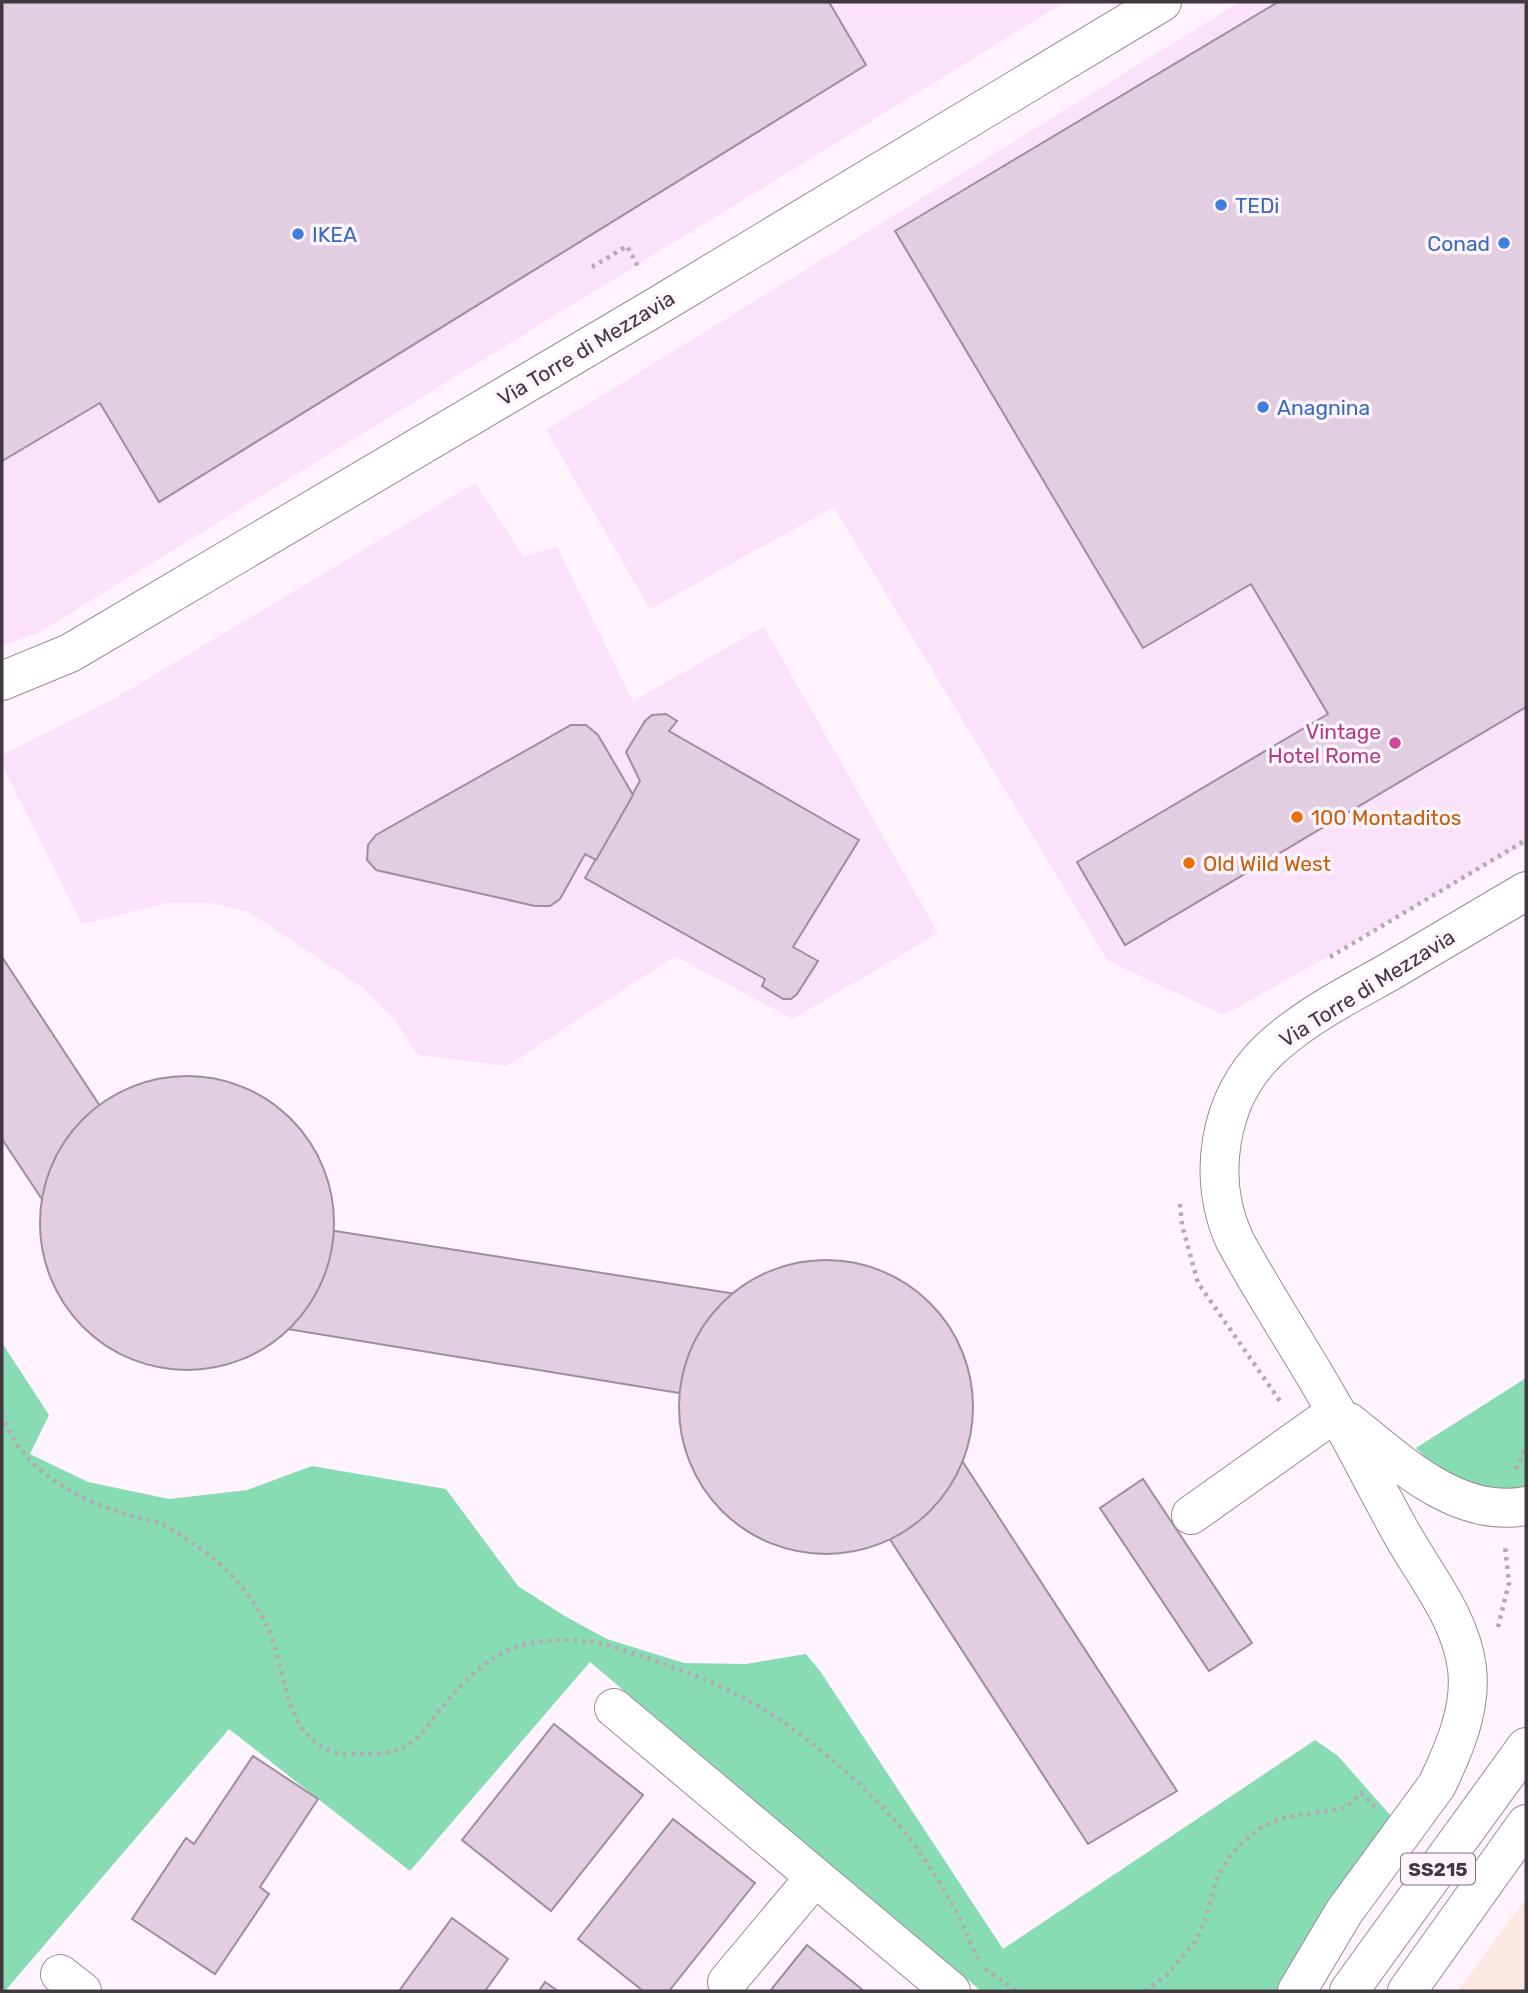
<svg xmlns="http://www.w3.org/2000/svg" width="1528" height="1993" viewBox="0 0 1528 1993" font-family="Rubik,sans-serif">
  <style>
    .built { fill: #fbe1f9 }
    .industrial { fill: #fce8e1 }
    .green { fill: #87dcb4 }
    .building { fill: #e1cee0; stroke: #9f8d9e; stroke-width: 2 }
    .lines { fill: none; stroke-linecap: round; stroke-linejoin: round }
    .minor-casing { stroke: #9c8a9b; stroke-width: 40 }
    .major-casing { stroke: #9c8a9b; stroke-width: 40 }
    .path { stroke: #b4aab3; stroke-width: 4.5; stroke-dasharray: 3.5 5; stroke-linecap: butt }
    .minor { stroke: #fff; stroke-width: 38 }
    .major { stroke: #fff; stroke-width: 38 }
    .shop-dot { fill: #3f7fe0; stroke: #fff3fe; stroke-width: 2.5 }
    .hotel-dot { fill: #d1479c; stroke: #fff3fe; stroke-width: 2.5 }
    .food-dot { fill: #e8710a; stroke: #fff3fe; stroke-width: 2.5 }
    .labels { text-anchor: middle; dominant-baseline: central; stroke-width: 7; stroke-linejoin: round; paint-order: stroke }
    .shield { fill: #fff3fe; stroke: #797179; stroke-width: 2 }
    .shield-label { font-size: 19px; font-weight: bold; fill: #403940 }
    .shop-label { font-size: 21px; fill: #366cbe; stroke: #fff3fe; text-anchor: start }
    .street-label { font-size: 21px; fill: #403940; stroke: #fff3fe }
    .hotel-label { font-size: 21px; fill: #b23c85; stroke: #fff3fe; text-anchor: end }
    .food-label { font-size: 21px; fill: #c56008; stroke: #fff3fe; text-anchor: start }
  </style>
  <rect width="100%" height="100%" fill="#fff3fe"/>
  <g class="built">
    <polygon points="2,2 1065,2 38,633 2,646"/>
    <polygon points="1240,2 1526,2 1526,844 1224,1015 1108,961 834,507 650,609 546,430"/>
    <polygon points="475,483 524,557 557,547 633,701 764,627 938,933 793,1019 675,956 507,1066 418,1055 394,1019 359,985 249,912 211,903 165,903 82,924 2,765 2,755 114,699"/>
  </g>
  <polygon class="industrial" points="1526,1898 1526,1991 1458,1991"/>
  <g class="green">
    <polygon points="2,1343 49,1415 30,1454 88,1482 169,1499 247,1490 312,1466 446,1489 518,1586 563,1615 607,1639 684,1663 746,1664 806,1654 820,1671 1003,1949 1315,1740 1338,1756 1392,1817 1291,1991 981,1991 590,1662 410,1871 229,1729 5,1991 2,1991"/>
    <path d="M1526,1378v112c-47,0 -78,-5 -110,-42z"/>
  </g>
  <g class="building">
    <polygon points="2,2 829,2 866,65 159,502 100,403 2,461"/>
    <polygon points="1278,2 1526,2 1526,707 1125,945 1077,862 1328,714 1251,584 1143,648 895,231"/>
    <polygon points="666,714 677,721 669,731 859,840 793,947 818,961 797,994 791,999 783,999 762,986 765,979 585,878 640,781 626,752 645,721 652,715"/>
    <polygon points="571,725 586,725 598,735 633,795 596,860 585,854 560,899 550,906 535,906 376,870 367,860 368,845 376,835"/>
    <polygon points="2,957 150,1182 167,1198 189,1208 736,1294 799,1306 858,1333 903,1377 942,1430 1177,1791 1088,1844 826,1441 804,1420 776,1409 740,1403 177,1311 129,1292 90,1265 59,1225 2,1139"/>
    <circle cx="187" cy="1223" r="147"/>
    <circle cx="826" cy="1407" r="147"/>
    <polygon points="1143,1479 1252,1643 1209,1671 1100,1508"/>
    <polygon points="554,1724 643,1795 551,1911 462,1840"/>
    <polygon points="253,1756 318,1799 260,1887 269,1894 215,1974 132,1919 186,1838 194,1844"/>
    <polygon points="673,1819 755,1883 669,1991 643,1991 578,1939"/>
    <polygon points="452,1918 508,1959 485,1991 399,1991"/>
    <polygon points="807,1945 864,1991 770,1991"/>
    <polygon points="545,1982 558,1991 539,1991"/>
  </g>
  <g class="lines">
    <g class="minor-casing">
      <g id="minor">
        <polyline points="2,681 70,653 659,305 1162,2"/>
        <path d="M1349,1422c50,40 108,97 177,84"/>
        <polyline points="1191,1515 1336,1412"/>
        <polyline points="614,1708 951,1991"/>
        <polyline points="60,1974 82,1991"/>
        <polyline points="727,1982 815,1877"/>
        <path d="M1297,1991l47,-79 93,-127c17,-36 35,-76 30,-117 -6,-49 -40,-90 -64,-132 -26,-46 -49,-94 -76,-140 -30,-52 -63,-102 -92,-155 -29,-62 -17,-143 34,-191 35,-33 79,-55 120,-78 46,-27 91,-54 137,-81"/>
      </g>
    </g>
    <g class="major-casing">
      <g id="major">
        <polyline points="1349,1991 1526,1747"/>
        <polyline points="1407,1991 1526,1824"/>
      </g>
    </g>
    <g class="path">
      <polyline points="592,267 627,246 640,270"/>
      <polyline points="1330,957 1526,840"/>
      <polyline points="1180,1204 1182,1225 1198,1283 1282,1404"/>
      <path d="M2,1414c17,52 67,81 117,98 14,5 31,7 45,13 9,5 19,12 28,18 30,18 59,50 75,83 20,42 15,112 70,127 8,2 18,1 26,1 12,1 28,-1 39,-6 19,-8 29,-28 41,-42 17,-20 36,-41 60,-53 27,-14 60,-15 90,-11 15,2 31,9 45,13 46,15 92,33 133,59 42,27 93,71 126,109 25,30 47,64 65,100 5,12 10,24 16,36"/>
      <polyline points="1516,1469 1526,1446"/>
      <polyline points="1498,1627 1509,1583 1505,1546"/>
      <polyline points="985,1969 1017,1991"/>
      <polyline points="1145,1991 1167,1975 1195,1942 1205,1920 1218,1876 1229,1857 1244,1841 1260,1828 1282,1818 1345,1808 1361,1793 1375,1807"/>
    </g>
    <use href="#minor" class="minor"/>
    <use href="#major" class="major"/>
  </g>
  <g class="shop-dot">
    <circle cx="1221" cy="205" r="7"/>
    <circle cx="298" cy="234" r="7"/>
    <circle cx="1504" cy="243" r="7"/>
    <circle cx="1263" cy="407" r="7"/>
  </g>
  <circle class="hotel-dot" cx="1395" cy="743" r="7"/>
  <g class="food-dot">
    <circle cx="1297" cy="817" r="7"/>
    <circle cx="1189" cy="863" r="7"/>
  </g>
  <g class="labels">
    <rect class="shield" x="1401" y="1853.5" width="74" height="31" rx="5"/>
    <g class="shield-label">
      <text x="1438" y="1869">SS215</text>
    </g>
    <g class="shop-label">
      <text x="1235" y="205">TEDi</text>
      <text x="312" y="234">IKEA</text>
      <text x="1490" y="243" text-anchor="end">Conad</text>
      <text x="1277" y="407">Anagnina</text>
    </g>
    <g class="street-label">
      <text transform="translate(586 348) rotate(-31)">Via Torre di Mezzavia</text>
      <text transform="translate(1367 988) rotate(-32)">Via Torre di Mezzavia</text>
    </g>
    <g class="hotel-label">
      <text x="1381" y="731">Vintage<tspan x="1381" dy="24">Hotel Rome</tspan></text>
    </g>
    <g class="food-label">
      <text x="1311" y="817">100 Montaditos</text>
      <text x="1203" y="863">Old Wild West</text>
    </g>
  </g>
  <rect width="1528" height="1993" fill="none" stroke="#403940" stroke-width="7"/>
</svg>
